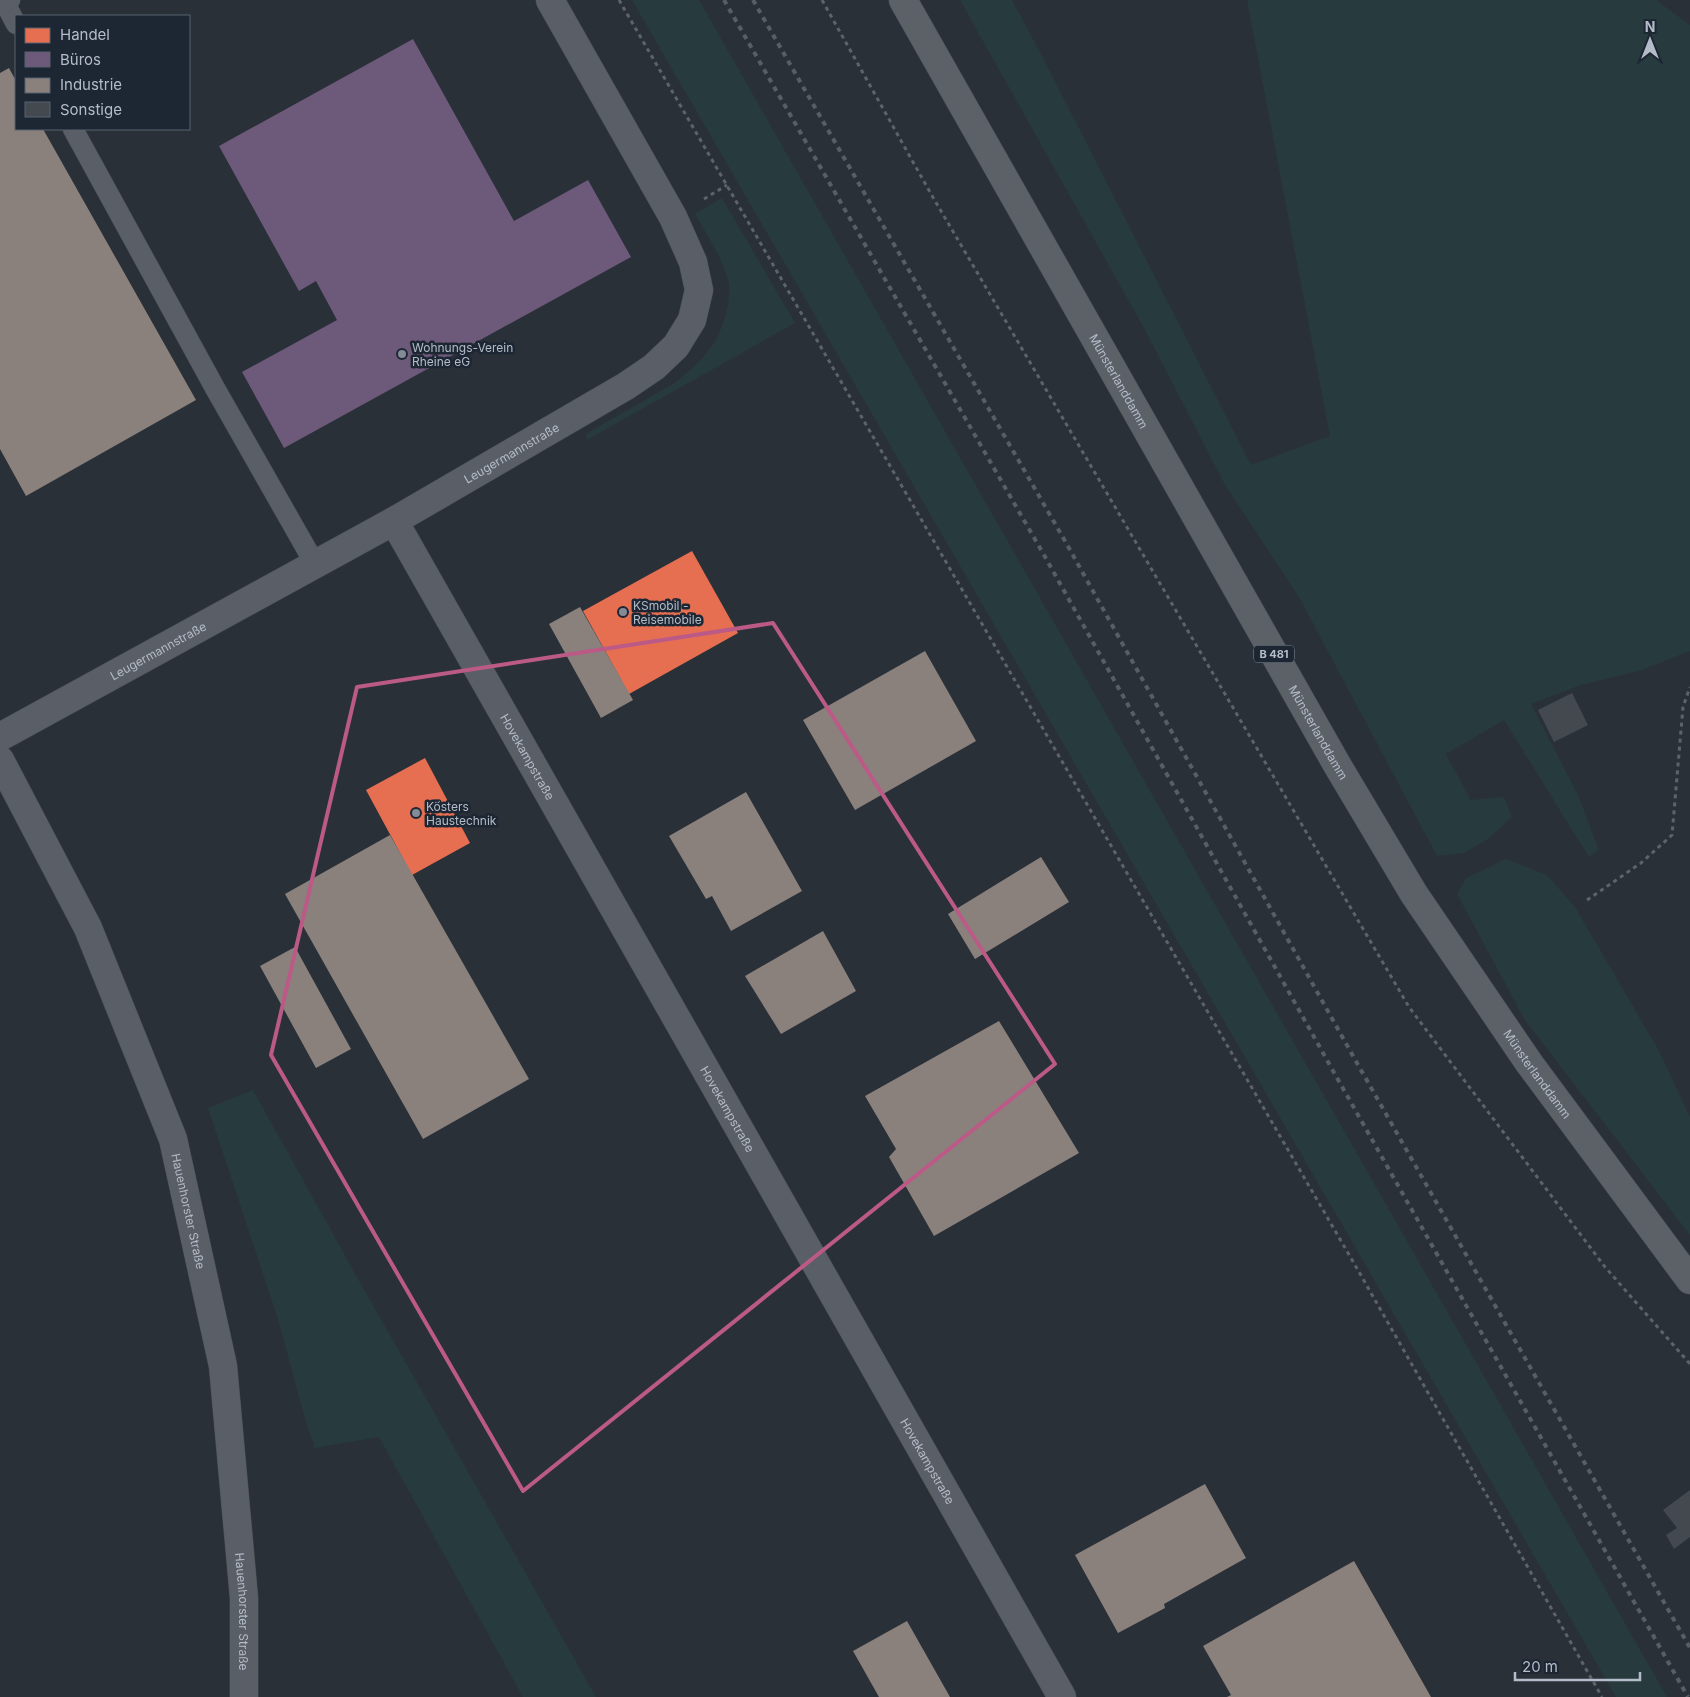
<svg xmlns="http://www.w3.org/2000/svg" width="1690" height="1697" viewBox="0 0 1690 1697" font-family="Inter,sans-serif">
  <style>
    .green { fill: #273a3e }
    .shops { fill: #e76f51 }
    .offices { fill: #6d597a }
    .industry { fill: #8a817c }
    .building { fill: #444950 }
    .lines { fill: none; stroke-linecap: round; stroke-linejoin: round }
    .service-casing { stroke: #484c53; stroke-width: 21 }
    .minor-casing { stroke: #484c53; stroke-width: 29 }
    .tertiary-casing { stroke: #484c53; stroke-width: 29 }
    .primary-casing { stroke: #484c55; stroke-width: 29 }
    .path { stroke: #5d636a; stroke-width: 3; stroke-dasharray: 4 4; stroke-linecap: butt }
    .service { stroke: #5a5e66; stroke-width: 20 }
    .minor { stroke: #5a5e66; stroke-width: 28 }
    .tertiary { stroke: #5a5e66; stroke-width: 28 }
    .primary { stroke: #5c6168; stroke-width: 28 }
    .rail { stroke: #595d64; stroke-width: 4; stroke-dasharray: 5 5; stroke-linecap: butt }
    .marked { fill: none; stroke: #bc5a87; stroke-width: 4; stroke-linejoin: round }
    .poi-dot { fill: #848b96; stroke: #1d2633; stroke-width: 2 }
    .labels { text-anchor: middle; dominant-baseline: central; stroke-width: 5; stroke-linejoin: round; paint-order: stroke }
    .shield { fill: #1d2633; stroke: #878f9c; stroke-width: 1 }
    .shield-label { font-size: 11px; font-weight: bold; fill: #b4bcc9 }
    .poi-label { font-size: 12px; fill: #b4bcc9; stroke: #1d2633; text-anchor: start }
    .street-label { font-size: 12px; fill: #b4bcc9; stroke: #1d2633 }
  </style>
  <rect width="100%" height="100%" fill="#2a3038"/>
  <g class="green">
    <polygon points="632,0 699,0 1667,1697 1616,1697"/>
    <polygon points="960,0 1012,0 1041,54 1251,465 1330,436 1247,0 1656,0 1690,25 1690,651 1639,671 1581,685 1531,704 1578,795 1599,850 1589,857 1504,720 1446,754 1471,800 1504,797 1512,817 1488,839 1464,853 1437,856 1300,599 1224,483 1144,328"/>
    <path d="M722,198l73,125 -208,117 -1,-6 87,-50c13,-10 26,-21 36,-34 13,-16 24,-51 19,-70 -6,-23 -22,-46 -33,-66z"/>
    <polygon points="1506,859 1547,875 1575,907 1659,1051 1690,1117 1690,1235 1525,1020 1457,894 1466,878"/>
    <polygon points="253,1090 357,1277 596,1697 523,1697 379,1437 315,1448 305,1419 278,1319 208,1108"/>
  </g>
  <g class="shops">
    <polygon points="692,551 738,633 629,694 583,611"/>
    <polygon points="425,758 470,843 412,875 366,790"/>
  </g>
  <polygon class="offices" points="413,39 514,221 588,180 631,257 284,448 242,372 337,320 316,281 299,291 219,146"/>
  <g class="industry">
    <polygon points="9,68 16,81 16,129 43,129 196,400 26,496 0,449 0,73"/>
    <polygon points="580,607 633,700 601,718 549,624"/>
    <polygon points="925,651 976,741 855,810 803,720"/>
    <polygon points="746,792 802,891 731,931 712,896 706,899 669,836"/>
    <polygon points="390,835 529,1079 423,1139 285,894"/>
    <polygon points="1041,857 1069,902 975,959 948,914"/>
    <polygon points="823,931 856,991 781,1034 745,976"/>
    <polygon points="295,947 351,1049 316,1068 260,966"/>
    <polygon points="999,1021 1079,1153 934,1236 889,1157 896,1149 865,1096"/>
    <polygon points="1205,1484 1246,1558 1164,1604 1165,1608 1118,1633 1075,1555"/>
    <polygon points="1354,1561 1431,1697 1227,1697 1231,1695 1203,1646"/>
    <polygon points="907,1621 950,1697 879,1697 853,1651"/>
  </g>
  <g class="building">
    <polygon points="1572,693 1588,725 1554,742 1538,710"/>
    <polygon points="1690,1490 1690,1537 1674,1549 1666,1535 1677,1528 1663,1510"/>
  </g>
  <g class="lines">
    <g class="service-casing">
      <g id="service">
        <polyline points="10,0 5,3 16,24"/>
        <polyline points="73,129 216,390 315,564"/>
      </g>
    </g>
    <g class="minor-casing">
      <g id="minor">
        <path id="s1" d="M394,521l668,1176"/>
        <path id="s2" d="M0,737l394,-216 232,-135 28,-19 22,-21 16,-26 7,-30 -6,-28 -20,-45 -123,-217"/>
      </g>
    </g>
    <g class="tertiary-casing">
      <g id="tertiary">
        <path id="s3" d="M0,760l88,168 85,211 50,227 21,232v99"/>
      </g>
    </g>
    <g class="primary-casing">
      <g id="primary">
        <path id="s4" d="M903,0l433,763 78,131 115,169 161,217"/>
      </g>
    </g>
    <g class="path">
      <polyline points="619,0 1355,1265 1602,1697"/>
      <polyline points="822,0 931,194 1409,1007 1605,1267 1690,1364"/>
      <polyline points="704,199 727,185"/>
      <polyline points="1587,900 1641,863 1672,835 1683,707 1690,687"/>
    </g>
    <use href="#service" class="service"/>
    <use href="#minor" class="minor"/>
    <use href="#tertiary" class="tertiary"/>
    <use href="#primary" class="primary"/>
    <g class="rail">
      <polyline points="724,0 1044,555 1332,1069 1688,1697"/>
      <polyline points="753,0 1065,541 1353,1056 1690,1648"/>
    </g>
  </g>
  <path class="marked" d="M773,623l282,441 -532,427 -252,-436 86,-368z"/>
  <g class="poi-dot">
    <circle cx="402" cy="354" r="5"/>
    <circle cx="623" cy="612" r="5"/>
    <circle cx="416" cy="813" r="5"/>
  </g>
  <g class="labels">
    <rect class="shield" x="1254" y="645.5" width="40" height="17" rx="4"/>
    <g class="shield-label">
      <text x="1274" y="654">B 481</text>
    </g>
    <g class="poi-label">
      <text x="412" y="347">Wohnungs-Verein<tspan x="412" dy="14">Rheine eG</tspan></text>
      <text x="633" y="605">KSmobil -<tspan x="633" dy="14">Reisemobile</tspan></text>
      <text x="426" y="806">Kösters<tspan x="426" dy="14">Haustechnik</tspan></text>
    </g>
    <g class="street-label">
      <text stroke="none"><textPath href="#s4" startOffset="438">Münsterlanddamm</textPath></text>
      <text stroke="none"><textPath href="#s2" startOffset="585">Leugermannstraße</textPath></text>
      <text stroke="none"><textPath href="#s2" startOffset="180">Leugermannstraße</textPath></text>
      <text stroke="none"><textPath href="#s4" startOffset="842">Münsterlanddamm</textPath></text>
      <text stroke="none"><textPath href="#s1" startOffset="271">Hovekampstraße</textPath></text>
      <text stroke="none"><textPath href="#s4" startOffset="1248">Münsterlanddamm</textPath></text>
      <text stroke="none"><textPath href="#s1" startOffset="676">Hovekampstraße</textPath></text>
      <text stroke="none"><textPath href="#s3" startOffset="491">Hauenhorster Straße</textPath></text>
      <text stroke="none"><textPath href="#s1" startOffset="1081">Hovekampstraße</textPath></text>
      <text stroke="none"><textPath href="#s3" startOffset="896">Hauenhorster Straße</textPath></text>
    </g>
  </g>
  <rect x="15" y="15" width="175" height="115" fill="#1d2633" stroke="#59626f"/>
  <rect x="25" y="28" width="25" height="15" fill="#e76f51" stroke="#59626f"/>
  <text x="60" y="40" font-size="15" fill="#b4bcc9">Handel</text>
  <rect x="25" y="52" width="25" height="15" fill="#6d597a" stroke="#59626f"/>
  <text x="60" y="65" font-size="15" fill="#b4bcc9">Büros</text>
  <rect x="25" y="78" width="25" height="15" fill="#8a817c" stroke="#59626f"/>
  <text x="60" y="90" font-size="15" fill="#b4bcc9">Industrie</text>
  <rect x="25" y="102" width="25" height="15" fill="#444950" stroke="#59626f"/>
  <text x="60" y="115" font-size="15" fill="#b4bcc9">Sonstige</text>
  <g transform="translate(1650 40)" stroke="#1d2633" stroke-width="4" paint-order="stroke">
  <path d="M0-4L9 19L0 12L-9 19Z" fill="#b4bcc9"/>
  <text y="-8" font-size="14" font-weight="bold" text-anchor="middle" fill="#b4bcc9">N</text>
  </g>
  <path d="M1515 1672v8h125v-8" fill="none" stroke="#b4bcc9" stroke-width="2.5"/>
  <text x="1522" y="1672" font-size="15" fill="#b4bcc9" stroke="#1d2633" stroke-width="4" paint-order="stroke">20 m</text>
</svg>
